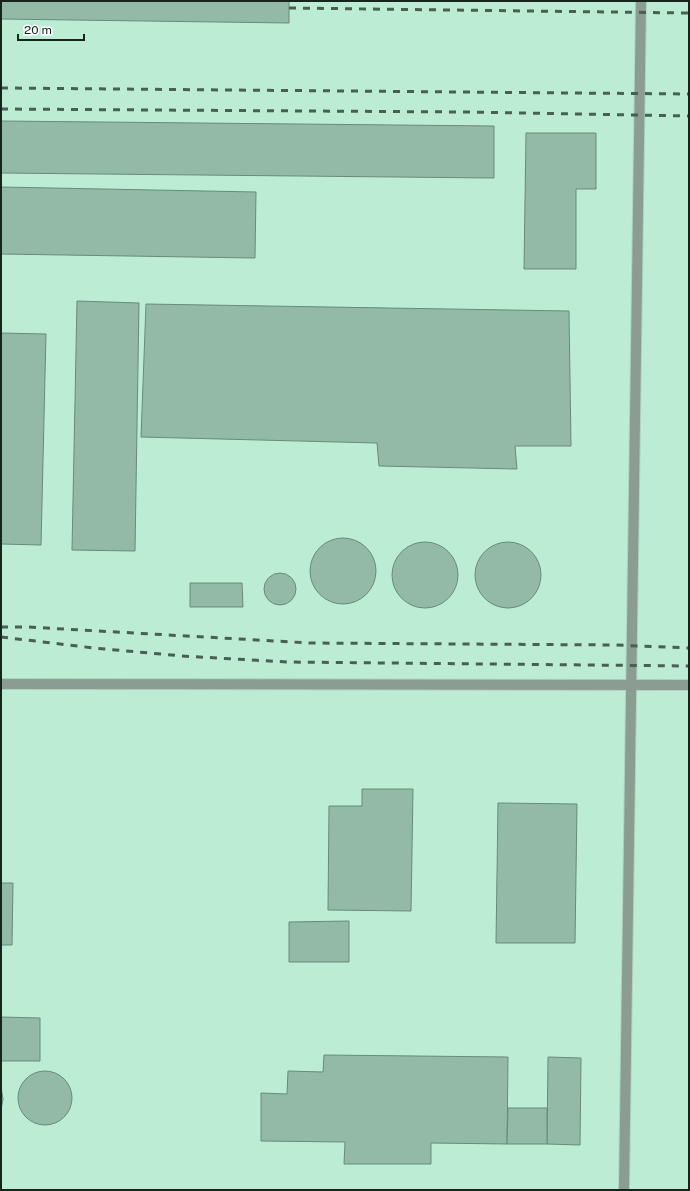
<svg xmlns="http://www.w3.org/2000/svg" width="690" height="1191" viewBox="0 0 690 1191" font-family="'Public Sans',sans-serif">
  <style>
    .built { fill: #bdecd5 }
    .building { fill: #93baa7; stroke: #668b7a }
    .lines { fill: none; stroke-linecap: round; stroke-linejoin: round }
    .street-casing { stroke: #aed2c0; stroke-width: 12 }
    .street { stroke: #8b9c93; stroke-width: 10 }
    .rail { stroke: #485f54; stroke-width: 3; stroke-dasharray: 7 7; stroke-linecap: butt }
  </style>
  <rect width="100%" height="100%" fill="#cff8e4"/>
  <rect class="built" x="1" y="1" width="688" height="1189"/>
  <g class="building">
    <polygon points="1,1 289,1 289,23 1,19"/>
    <polygon points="1,121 494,126 494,178 1,173"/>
    <polygon points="526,133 596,133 596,189 576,189 576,269 524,269"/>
    <polygon points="1,187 256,192 255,258 1,254"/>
    <polygon points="77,301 139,303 135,551 72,550"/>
    <polygon points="146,304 569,311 571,446 515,446 517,469 379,466 377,443 141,437"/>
    <polygon points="1,333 46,334 41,545 1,544"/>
    <circle cx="343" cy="571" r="33"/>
    <circle cx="508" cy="575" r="33"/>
    <circle cx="425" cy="575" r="33"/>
    <circle cx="280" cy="589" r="16"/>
    <polygon points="190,583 242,583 243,607 190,607"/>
    <polygon points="362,789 413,789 411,911 328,910 329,806 362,806"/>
    <polygon points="498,803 577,804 575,943 496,943"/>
    <polygon points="1,883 13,883 12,945 1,945"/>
    <polygon points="349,921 349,962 289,962 289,922"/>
    <polygon points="1,1017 40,1018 40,1061 1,1061"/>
    <polygon points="324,1055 508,1057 507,1144 431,1143 431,1164 344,1164 345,1142 261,1141 261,1093 287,1094 288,1071 323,1072"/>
    <polygon points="548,1057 581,1058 580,1145 547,1144"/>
    <circle cx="45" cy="1098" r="27"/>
    <polygon points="1,1087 3,1099 1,1110"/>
    <polygon points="508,1108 547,1108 547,1144 507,1144"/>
  </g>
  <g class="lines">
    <g class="street-casing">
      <g id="street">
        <polyline points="1,684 689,685"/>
        <polyline points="624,1190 641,1"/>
      </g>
    </g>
    <use href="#street" class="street"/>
    <g class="rail">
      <polyline points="289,8 689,13"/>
      <polyline points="1,88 689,94"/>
      <polyline points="1,109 463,112 689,116"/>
      <polyline points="1,627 28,627 310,643 615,645 689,648"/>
      <polyline points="1,637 94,648 182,656 287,662 689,666"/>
    </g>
  </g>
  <rect width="690" height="1191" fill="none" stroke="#15241d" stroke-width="4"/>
  <path d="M18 34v6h66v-6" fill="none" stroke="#15241d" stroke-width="2"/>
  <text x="24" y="34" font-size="12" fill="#15241d" stroke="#ffffff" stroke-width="3" paint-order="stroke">20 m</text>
</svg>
